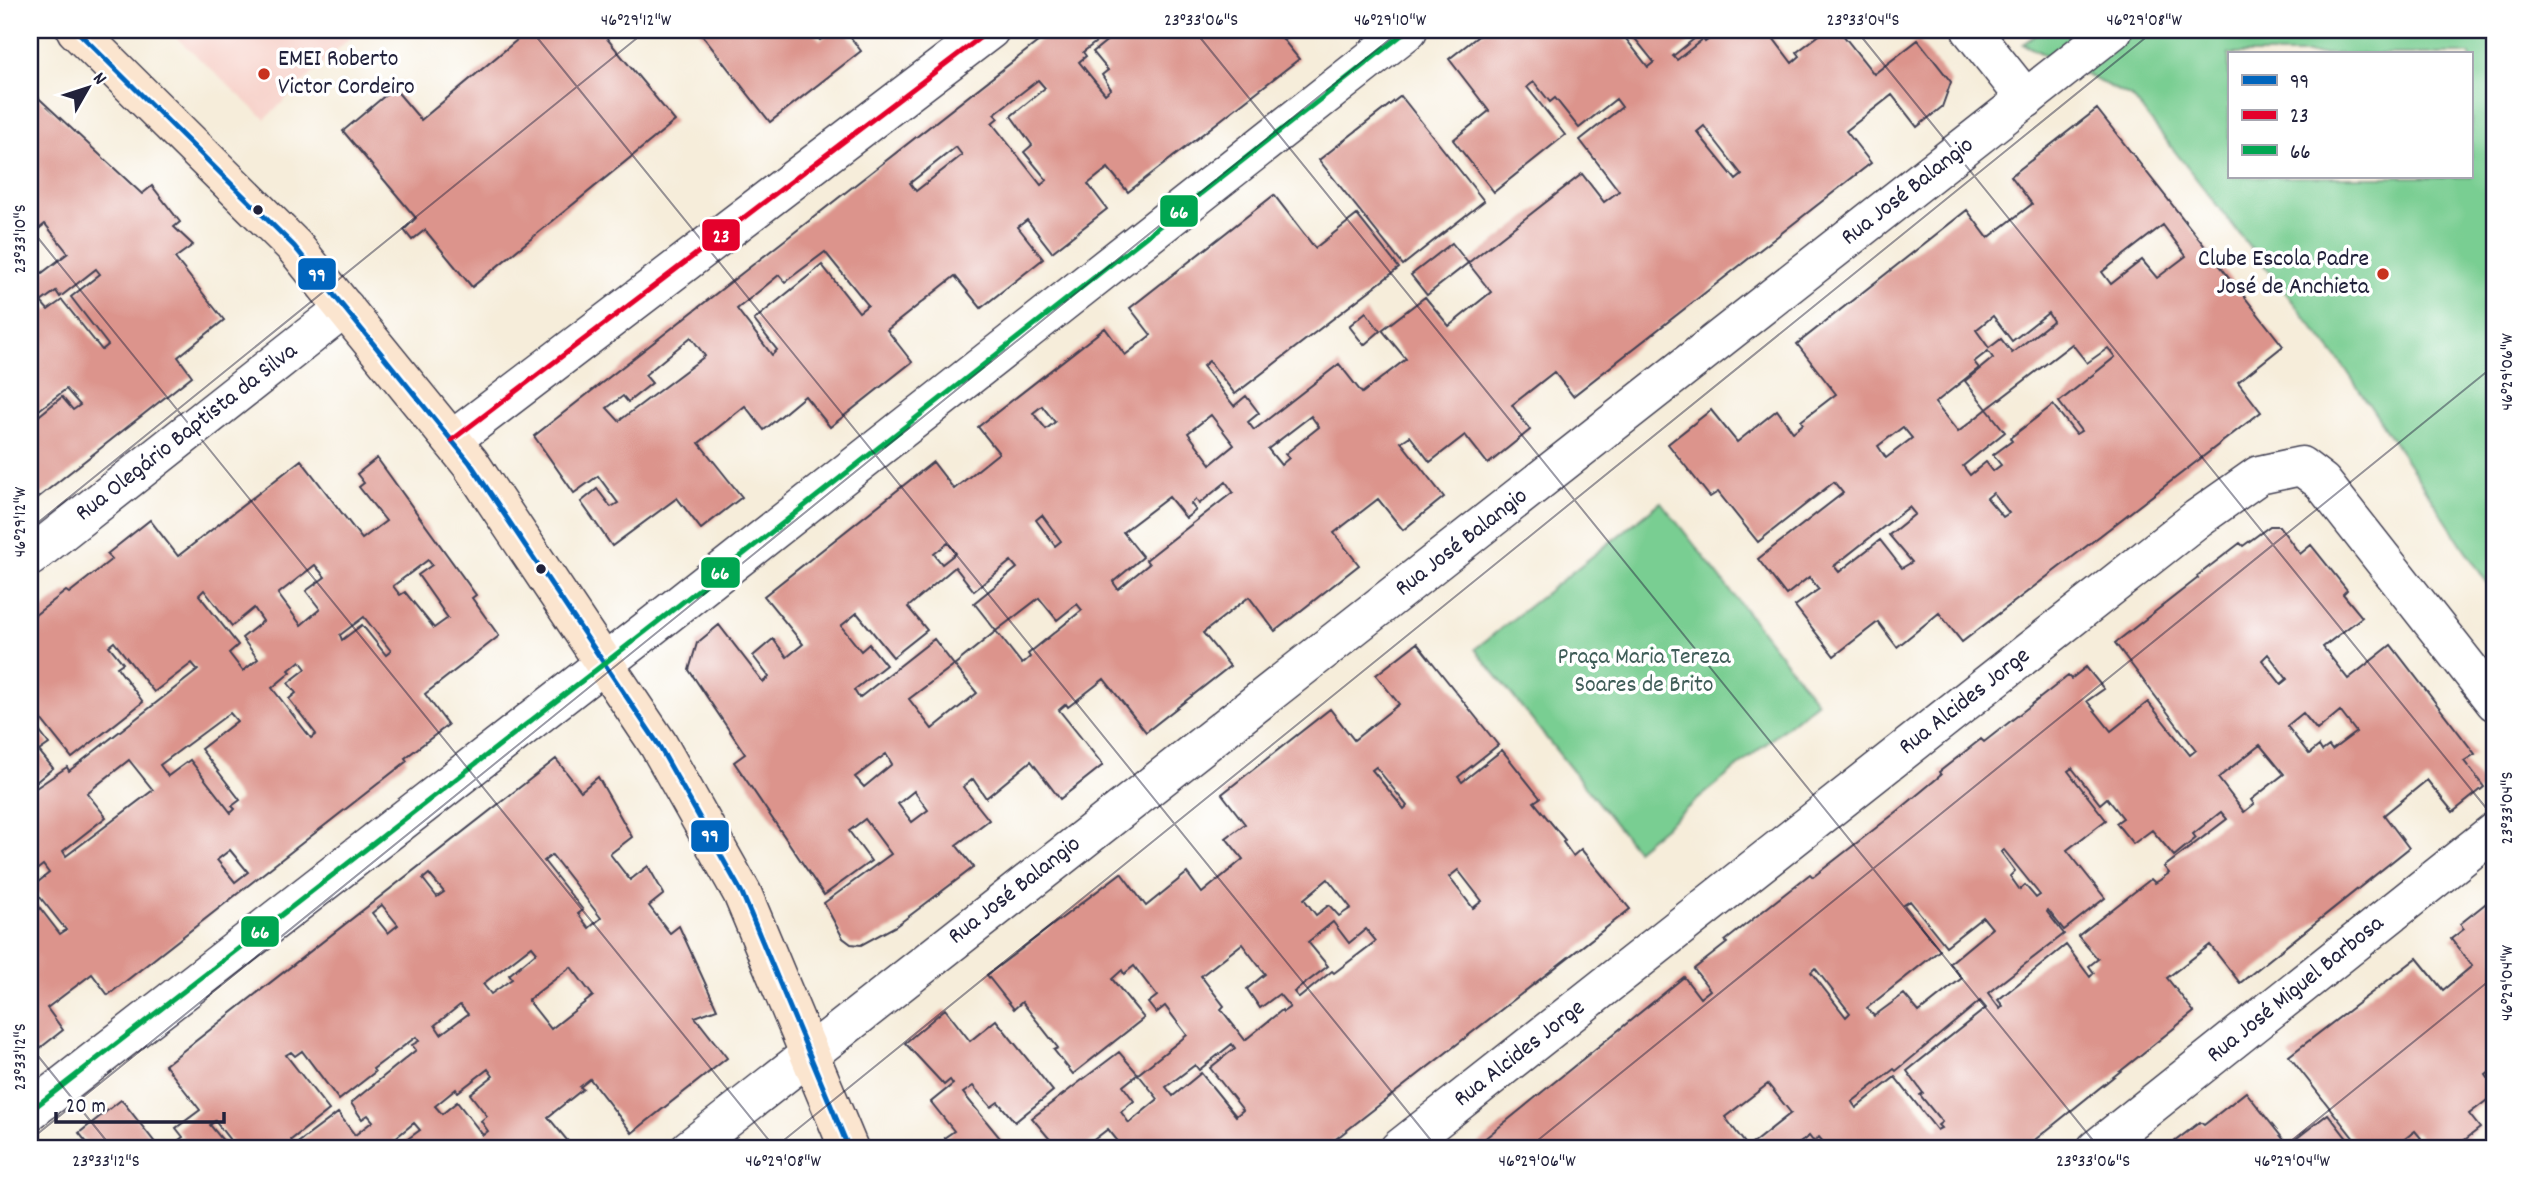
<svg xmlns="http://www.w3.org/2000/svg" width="2525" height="1179" viewBox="0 0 2525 1179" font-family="Dekko,sans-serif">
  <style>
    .built { fill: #f7d1c9 }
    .green { fill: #79ce92; stroke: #4e7866; stroke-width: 2; fill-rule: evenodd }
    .building { fill: #dc948c; fill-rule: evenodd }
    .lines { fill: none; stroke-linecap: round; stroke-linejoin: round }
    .street-casing { stroke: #424053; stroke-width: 41 }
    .secondary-casing { stroke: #424053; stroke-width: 41 }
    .street { stroke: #fff; stroke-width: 38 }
    .secondary { stroke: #fbe5cf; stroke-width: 38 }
    .bus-1-casing { stroke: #fff; stroke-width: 10 }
    .bus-2-casing { stroke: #fff; stroke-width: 10 }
    .bus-3-casing { stroke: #fff; stroke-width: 10 }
    .bus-1 { stroke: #0065bd; stroke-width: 5 }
    .bus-2 { stroke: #e4002b; stroke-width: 5 }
    .bus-3 { stroke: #00a651; stroke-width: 5 }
    .ticks { fill: none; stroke: #22223b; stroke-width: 2; stroke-opacity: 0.45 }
    .poi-dot { fill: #c8321e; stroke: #fff; stroke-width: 2.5 }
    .bus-dot { fill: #22223b; stroke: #fff; stroke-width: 2.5 }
    .labels { text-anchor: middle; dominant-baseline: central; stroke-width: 7; stroke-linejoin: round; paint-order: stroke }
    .poi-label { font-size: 24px; fill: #22223b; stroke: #fff; text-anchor: start }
    .street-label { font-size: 24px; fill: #22223b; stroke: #fff }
    .park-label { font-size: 24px; fill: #405e59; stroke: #fff }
    .line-badge { stroke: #fff; stroke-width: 2.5 }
    .badge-label { font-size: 19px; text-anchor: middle; font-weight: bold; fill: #fff }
    .neatline { fill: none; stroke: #22223b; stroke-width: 2.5 }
    .ticks-label { font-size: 18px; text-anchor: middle; fill: #22223b }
  </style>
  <rect width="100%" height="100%" fill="#fff"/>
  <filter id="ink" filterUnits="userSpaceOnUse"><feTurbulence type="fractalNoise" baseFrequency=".0143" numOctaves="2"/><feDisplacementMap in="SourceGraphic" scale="14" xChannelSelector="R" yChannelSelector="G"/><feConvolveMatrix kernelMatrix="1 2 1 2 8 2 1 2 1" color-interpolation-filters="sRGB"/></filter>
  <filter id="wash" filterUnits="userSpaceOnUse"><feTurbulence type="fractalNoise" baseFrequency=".00686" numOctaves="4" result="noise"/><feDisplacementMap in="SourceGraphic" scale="28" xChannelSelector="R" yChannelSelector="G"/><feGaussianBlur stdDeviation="1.57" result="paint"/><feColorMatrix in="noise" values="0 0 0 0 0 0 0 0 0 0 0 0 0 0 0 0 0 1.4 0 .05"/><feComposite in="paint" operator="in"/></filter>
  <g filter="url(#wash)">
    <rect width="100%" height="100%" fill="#f6edda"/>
    <polygon class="built" points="168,30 358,30 265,119"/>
    <g class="green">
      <path d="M2042,30h453v565l-148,-224 -214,-273 -110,-54zM2229,54h242v123h-242z"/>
      <polygon points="1661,502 1817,702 1636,850 1475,649"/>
    </g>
    <g id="blocks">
      <g class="building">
        <polygon points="529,30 600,30 675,121 472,287 425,230 412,240 404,230 416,218 343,131 394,88 421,120"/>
        <polygon points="698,30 812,30 820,40 834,30 845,30 861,51 770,122"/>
        <path d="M1053,30h59l-29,22 3,4 -7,6 26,32 6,-5 -9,-14 6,-5 -15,-18 27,-22h160l-3,2 22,27 -171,133 -20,-24 -20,16 19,25 -55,43 -25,-32 -9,7 25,32 -62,49 -26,-32 -68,54 25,32 -82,65 -25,-31 -41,34 -19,-24 -46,37 43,54 -41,32 -24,-31 -65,48 -31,-44 16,-13 14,18 7,-4 -20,-27 -24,17 -40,-57zM1038,80l7,8 -34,28 21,29 -8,7 23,28 -6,5 -49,-62 6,-5 -4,-4zM956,147l6,8 -46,36 -6,-8zM825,252l43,53 -9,7 -37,-47 -68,55 23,30 -5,5 -35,-46 42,-34 6,7zM691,337l14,19 -86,65 -12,-13 16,-12 5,6 24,-19 -7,-8z"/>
        <path d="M1486,30h133l29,37 6,-5 -26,-32h77l-32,26 4,4 26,-21 2,3 16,-12h46l25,33 8,-7 -3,-4 29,-22h13l35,44 44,-34 33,42 -9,25 -25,20 -25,-32 -46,36 25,32 -298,233 -19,-24 -42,33 18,25 -42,34 -23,-29 -35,27 -20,-26 -9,6 43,55 -41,33 -25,-31 -44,34 25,32 -84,66 -26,-34 -46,36 27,33 -84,66 -42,-53 -36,28 -2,-3 -7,6 44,55 -43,34 -29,-38 -45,37 -13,-19 -10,8 26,33 -33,25 18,22 -78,59 -35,19 -10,-1 -8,-6 -19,-35 67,-49 -26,-35 -16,12 22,30 -47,34 -90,-133 11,-8 -56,-84 8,-27 22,-18 44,57 6,-5 -16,-21 20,-17 14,18 16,-13 -39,-48 169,-134 21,27 41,-33 4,-3 -21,-26 127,-99 20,27 26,-20 -21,-27 144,-113 41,53 42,-33 42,53 -164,126 -26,-33 -6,5 31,40 12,-10 13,17 -11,9 6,8 85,-66 23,29 44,-34 -24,-29 43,-33 24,29 42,-34 -23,-29 114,-89 22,28 15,-11 -39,-51 42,-33 -6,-8 -37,29 -24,-30 -5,4 -16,-20 -7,5 38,48 -71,57 -41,-52 36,-29 -40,-52zM1704,126l38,49 -6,5 -39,-48zM1042,406l13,16 -9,7 -13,-16zM1211,415l23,30 -23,19 -23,-31zM1311,416l8,11 -34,27 4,4 -8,7 -13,-16zM1226,482l7,10 -87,68 3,4 -31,25 -5,-7 30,-25 -20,-25 46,-35 17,21 10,-8 -5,-6 5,-5 3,5zM1042,515l19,26 -6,5 -19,-26zM948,543l8,10 -14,11 -8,-10zM1011,561l6,7 -43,35 22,28 -42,34 -20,-26 -75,59 -5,-8 32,-25 -17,-21 -8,7 -20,-25 16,-13 36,44 34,-27 -19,-23 47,-40 19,24zM1039,598l18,22 20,-16 5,6 -54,44 2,3 -8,7 -26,-33zM954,665l23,28 -45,36 -23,-30zM886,754l6,10 -28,23 -9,-10zM914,791l14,19 -16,12 -14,-18z"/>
        <path d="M30,90l112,104 10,-8 28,36 -6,5 19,18 -18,13 49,62 -46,37 14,19 -162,128v-81l32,-26 11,13 7,-5 -14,-16 -36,28v-159l12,15 26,-20 -23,-29 -15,12zM96,269l4,5 -29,23 37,48 -6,5 -40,-50 -14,10 -7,-8 15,-11 4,6z"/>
        <polygon points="1401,96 1484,201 1403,265 1319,160"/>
        <path d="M2097,109l186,237 -45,36 23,30 -299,230 -23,-29 -42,34 -19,-25 -44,34 -39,-50 24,-17 -10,-12 -23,18 -28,-36 85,-66 -9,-11 -76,60 -40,-50 -8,5 -42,-53 43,-34 26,32 40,-32 16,22 10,-8 -2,-3 35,-27 -39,-50 170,-134 21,28 44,-34 -21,-28zM2163,225l23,31 -29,22 -15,-18 -31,24 -9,-12zM2048,313l5,8 -41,32 -11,-14 -12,9 -13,-18 17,-14 19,25zM2072,344l15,19 21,-15 7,9 -56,45 22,29 -5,3 -23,-29 -43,33 2,3 -19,14 8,10 -8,6 -7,-9 -16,13 -7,-9 42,-34 -18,-23zM1988,351l5,7 -28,23 22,28 -29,23 -23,-29 44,-35 -5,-6zM1903,427l9,11 -26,20 -8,-12zM1993,493l16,20 -6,4 -16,-19zM1909,507l6,7 -26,21 23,27 -10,6 -22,-28 -41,32 -5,-6z"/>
        <polygon points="1452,243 1468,263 1427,295 1411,275"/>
        <polygon points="1366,312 1380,331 1364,345 1349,326"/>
        <path d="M377,458l99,137 -4,3 27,38 -74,58 23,31 -43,33 2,3 -299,234 -16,-21 -45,34 16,22 -33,26v-161l30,39 6,-4 -34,-43 17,-14 -6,-8 -13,10v-83l37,-25 2,4 129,-101 -6,-7 -38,29 -40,-50 -5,4 14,17 -6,4 26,35 -71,56 -39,-49 -3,3v-93l36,-28 3,2 43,-34 -5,-5 43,-34 28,36 123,-96 61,79 24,-18 -27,-34 5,-4 -7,-9zM428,560l4,5 -14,10 30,43 -14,10 -29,-36 -5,3 -7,-9zM315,565l10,12 -19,14 14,18 -19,16 -23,-31zM204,590l28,36 22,-18 9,13 -21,17 16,21 -15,12 -14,-18 9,-8 -39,-50zM364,617l27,34 -5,4 -24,-30 -20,15 -2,-5zM300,661l6,8 -18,14 8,10 -7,6 27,35 -5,4 -39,-50 19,-16 -2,-2zM230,713l7,8 -36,28 39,51 -8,6 3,3 -4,4 -41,-53 -22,16 -8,-11zM129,760l24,30 -87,66 -3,-5 43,-34 -19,-24zM230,850l18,22 -13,10 -18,-22z"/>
        <path d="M2270,526h9l21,28 11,-9 36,45 -4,4 19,23 -39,30 25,32 43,-34 84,109 -11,7 20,26 -31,25 -26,-32 -43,35 25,33 -169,135 -30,-38 -43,33 27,34 -168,135 1,2h-198l-10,-12 -6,4 -4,-5 -17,13h-320l212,-172 16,21 10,-8 -16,-21 33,-26 -2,-2 85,-67 3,3 86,-67 42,-35 -2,-3 42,-33 3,3 84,-66 3,3 15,-12 18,22 -17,12 24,30 37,-29 42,53 6,-5 -81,-107 83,-65 -1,-2 43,-33 3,3zM2268,654l19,25 -6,5 -19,-24zM2340,711l16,21 -24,18 -3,-4 -7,5 -3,-5 -10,8 -22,-28 16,-13 14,17zM2260,745l24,29 -33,26 3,4 -10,8 -26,-34zM2072,768l28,36 7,-6 16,20 -7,5 17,21 19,-14 22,26 22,-18 -3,-4 28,-22 6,7 -63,48 5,6 -9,7 -5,3 -4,-4 -73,57 20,23 -9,7 5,7 -4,4 -24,-32 -68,55 5,6 -3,3 -12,-16 76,-59 -17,-22 1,-2 16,20 41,-32 -38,-48 39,-30 -38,-49zM2004,850l36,45 -4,3 -11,-13 -5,5 -10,-14 5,-5 -14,-19zM1910,901l36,45 37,-29 9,11 -42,35 12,15 -43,34 -15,-18 -30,22 -7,-8 73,-58 -36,-45zM1815,968l35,45 -4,4 -35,-45zM1980,1001l6,7 -79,63 16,22 -3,2 22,27 -4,3 3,3 -4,2 -42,-53 -39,31 -4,-6 42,-33 2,2zM1768,1084l23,29 -43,34 -23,-30z"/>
        <path d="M1417,643l81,102 -40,32 4,5 40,-32 38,48 -6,4 31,38 -2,2 10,14 8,-7 49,60 -307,240h-208l6,-4 -13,-16 -26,20h-24l-26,-31 87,-66 19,22 49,-39 -22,-29 -9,7 -8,-10 9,-7 -23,-30 -10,8 -2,-4 -10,9 32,39 -71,56 -19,-24 4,-2 -36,-46 -8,7 -27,-34 134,-102 25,33 41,-33 15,20 41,-34 -17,-21 19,-14 -23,-30 108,-85 24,31 45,-36 -23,-29zM1376,767l31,39 -3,3 -32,-39zM1458,870l24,31 -9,7 -24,-31zM1328,879l23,29 -12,8 -10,-11 -13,10 -12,-16zM1333,922l16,21 17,-14 10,12 -42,32 -2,-2 -33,27 -5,-6 34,-26 -20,-24zM1242,944l23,30 -18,15 13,19 19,-14 11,13 -7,5 -1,-2 -37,30 -24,-31 3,-3 -23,-30zM1232,1044l3,4 -25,20 33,42 -7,6 -35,-43 -28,23 -7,-9 29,-22 4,5zM1138,1074l20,25 -29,24 -8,-11 13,-11 -11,-15z"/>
        <polygon points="30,719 49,744 39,751 53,768 30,787"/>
        <path d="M556,759l25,32 17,-14 34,60 -22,17 20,26 18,-14 16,28 -15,12 21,27 9,-7 38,83 -22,8 32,41 -95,75 -42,-54 -10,8 3,2 -35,28 23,28 -6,4h-328l-22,-28 -5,4 20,24h-63l16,-12 -7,-9 24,-18 -35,-45zM552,855l49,63 -12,10 -11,-14 5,-4 -39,-49zM429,874l15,18 -7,5 -14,-18zM382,905l16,20 -10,8 -16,-20zM532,946l5,6 -28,23 3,4 -21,15 -8,-10zM571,967l22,29 -42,33 -23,-29zM460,1005l8,9 -27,20 -6,-9zM416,1037l3,4 -7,4 4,5 -65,53 11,16 6,-4 5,6 -18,14 -17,-22 -43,32 -4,-5 38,-30 -43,-55 5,-3 4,4 7,-5 37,49 36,-28 -2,-3zM488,1069l5,7 -23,18 17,22 -6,5 7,10 -5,4 -26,-33 -15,12 -7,-8 21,-17 2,3zM414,1123l6,7 -22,16 -5,-6z"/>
        <polygon points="2495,896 2495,1068 2486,1075 2495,1088 2495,1094 2469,1114 2480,1128 2453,1149 2407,1149 2421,1138 2415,1131 2392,1149 2362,1149 2289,1056 2417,958 2443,990 2472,966 2451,939 2464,929 2460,924"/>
        <polygon points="945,1009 970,1041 996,1020 1053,1091 1015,1122 998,1102 991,1107 973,1086 963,1093 1009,1149 953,1149 944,1138 954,1131 931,1102 953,1084 950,1080 944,1085 905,1043"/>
        <polygon points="2246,1092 2288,1145 2328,1114 2355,1149 2165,1149 2200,1122 2204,1125"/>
        <polygon points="121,1100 124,1103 160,1149 92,1149 79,1133"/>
      </g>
    </g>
  </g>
  <g filter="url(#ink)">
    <use href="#blocks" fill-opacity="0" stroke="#424053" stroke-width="2"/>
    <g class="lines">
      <g class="street-casing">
        <g id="street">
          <polyline points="1971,30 2026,99"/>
          <polyline points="452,440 990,30"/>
          <polyline points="30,557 345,308"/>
          <polyline points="30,1111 646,631 1408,30"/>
          <path d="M689,1149c474,-374 951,-744 1424,-1119"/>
          <polyline points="1399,1149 2198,518 2259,475 2301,466 2322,482 2495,702"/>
          <polyline points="2096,1149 2495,831"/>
        </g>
      </g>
      <g class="secondary-casing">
        <polyline id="secondary" points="76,30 294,246 470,463 658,744 742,893 849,1149"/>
      </g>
      <use href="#street" class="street"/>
      <use href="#secondary" class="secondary"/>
      <g class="bus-1-casing">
        <polyline id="bus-1" points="76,30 294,246 470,463 658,744 742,893 849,1149"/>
      </g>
      <g class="bus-2-casing">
        <polyline id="bus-2" points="452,440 990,30"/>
      </g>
      <g class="bus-3-casing">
        <polyline id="bus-3" points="30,1111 646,631 1408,30"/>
      </g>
      <use href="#bus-1" class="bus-1"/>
      <use href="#bus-2" class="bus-2"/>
      <use href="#bus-3" class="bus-3"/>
    </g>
  </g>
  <path class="ticks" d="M531,30l907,1119M1194,30l906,1119M1856,30l639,789M30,228l746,921M30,529l617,-499M30,1046l83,103M30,1140l1371,-1110M773,1149l1382,-1119M1527,1149l968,-784M2281,1149l214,-173"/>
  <g class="poi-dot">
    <circle cx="264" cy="74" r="7"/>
    <circle cx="2383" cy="274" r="7"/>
  </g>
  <g class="bus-dot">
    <circle cx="258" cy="210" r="6"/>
    <circle cx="541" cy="569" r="6"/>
  </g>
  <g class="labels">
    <g class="poi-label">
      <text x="278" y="60">EMEI Roberto<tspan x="278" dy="28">Victor Cordeiro</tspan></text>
      <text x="2369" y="260" text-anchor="end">Clube Escola Padre<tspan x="2369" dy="28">José de Anchieta</tspan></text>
    </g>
    <g class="street-label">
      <text transform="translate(1908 192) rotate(-38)">Rua José Balangio</text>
      <text transform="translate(187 433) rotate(-38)">Rua Olegário Baptista da Silva</text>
      <text transform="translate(1462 543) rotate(-38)">Rua José Balangio</text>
      <text transform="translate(1965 702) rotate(-38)">Rua Alcides Jorge</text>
      <text transform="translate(1015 891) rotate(-38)">Rua José Balangio</text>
      <text transform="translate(2296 990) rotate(-39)">Rua José Miguel Barbosa</text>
      <text transform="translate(1520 1054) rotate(-38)">Rua Alcides Jorge</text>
    </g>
    <g class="park-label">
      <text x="1644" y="658">Praça Maria Tereza<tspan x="1644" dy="28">Soares de Brito</tspan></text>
    </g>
  </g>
  <g class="line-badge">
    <rect x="1159" y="194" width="40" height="34" rx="7" fill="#00a651"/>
    <rect x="701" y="218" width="40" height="34" rx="7" fill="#e4002b"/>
    <rect x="297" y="257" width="40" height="34" rx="7" fill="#0065bd"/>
    <rect x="700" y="556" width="41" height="33" rx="7" fill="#00a651"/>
    <rect x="690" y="819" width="40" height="34" rx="7" fill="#0065bd"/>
    <rect x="240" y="915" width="40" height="33" rx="7" fill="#00a651"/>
  </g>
  <g class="badge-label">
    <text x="1179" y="218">66</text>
    <text x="721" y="242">23</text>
    <text x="317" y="281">99</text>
    <text x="720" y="579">66</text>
    <text x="710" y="842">99</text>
    <text x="260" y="938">66</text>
  </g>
  <rect width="2525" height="1179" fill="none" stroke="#fff" stroke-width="77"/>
  <rect x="2228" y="52" width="245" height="126" fill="#ffffff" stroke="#a7a7b1" stroke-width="2"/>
  <rect x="2242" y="75" width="35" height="10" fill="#0065bd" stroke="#a7a7b1" stroke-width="2"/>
  <text x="2290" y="88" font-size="21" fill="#22223b">99</text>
  <rect x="2242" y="110" width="35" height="10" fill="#e4002b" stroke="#a7a7b1" stroke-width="2"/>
  <text x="2290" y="122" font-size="21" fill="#22223b">23</text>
  <rect x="2242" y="145" width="35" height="10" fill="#00a651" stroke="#a7a7b1" stroke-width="2"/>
  <text x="2290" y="158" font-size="21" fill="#22223b">66</text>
  <g transform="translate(88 88) rotate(51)" stroke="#ffffff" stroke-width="5" paint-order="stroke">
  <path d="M0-5L12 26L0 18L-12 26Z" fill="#22223b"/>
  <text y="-10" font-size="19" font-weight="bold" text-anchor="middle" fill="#22223b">N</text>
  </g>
  <path d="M56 1112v10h168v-10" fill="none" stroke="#22223b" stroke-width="3.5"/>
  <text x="66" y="1112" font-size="21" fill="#22223b" stroke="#ffffff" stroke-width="5" paint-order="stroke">20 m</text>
  <rect x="38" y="38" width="2448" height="1102" class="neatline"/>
  <g class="ticks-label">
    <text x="636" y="25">46°29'12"W</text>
    <text x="1201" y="25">23°33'06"S</text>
    <text x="1390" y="25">46°29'10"W</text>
    <text x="1863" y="25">23°33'04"S</text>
    <text x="2144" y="25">46°29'08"W</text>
    <text transform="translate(19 239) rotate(-90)" y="6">23°33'10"S</text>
    <text transform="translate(2506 372) rotate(-90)" y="6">46°29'06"W</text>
    <text transform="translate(19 522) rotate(-90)" y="6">46°29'12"W</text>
    <text transform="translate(2506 808) rotate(-90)" y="6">23°33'04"S</text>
    <text transform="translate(2506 983) rotate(-90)" y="6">46°29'04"W</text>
    <text transform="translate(19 1057) rotate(-90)" y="6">23°33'12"S</text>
    <text x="106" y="1166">23°33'12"S</text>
    <text x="783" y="1166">46°29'08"W</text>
    <text x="1537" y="1166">46°29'06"W</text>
    <text x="2093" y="1166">23°33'06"S</text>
    <text x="2292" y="1166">46°29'04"W</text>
  </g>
</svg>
